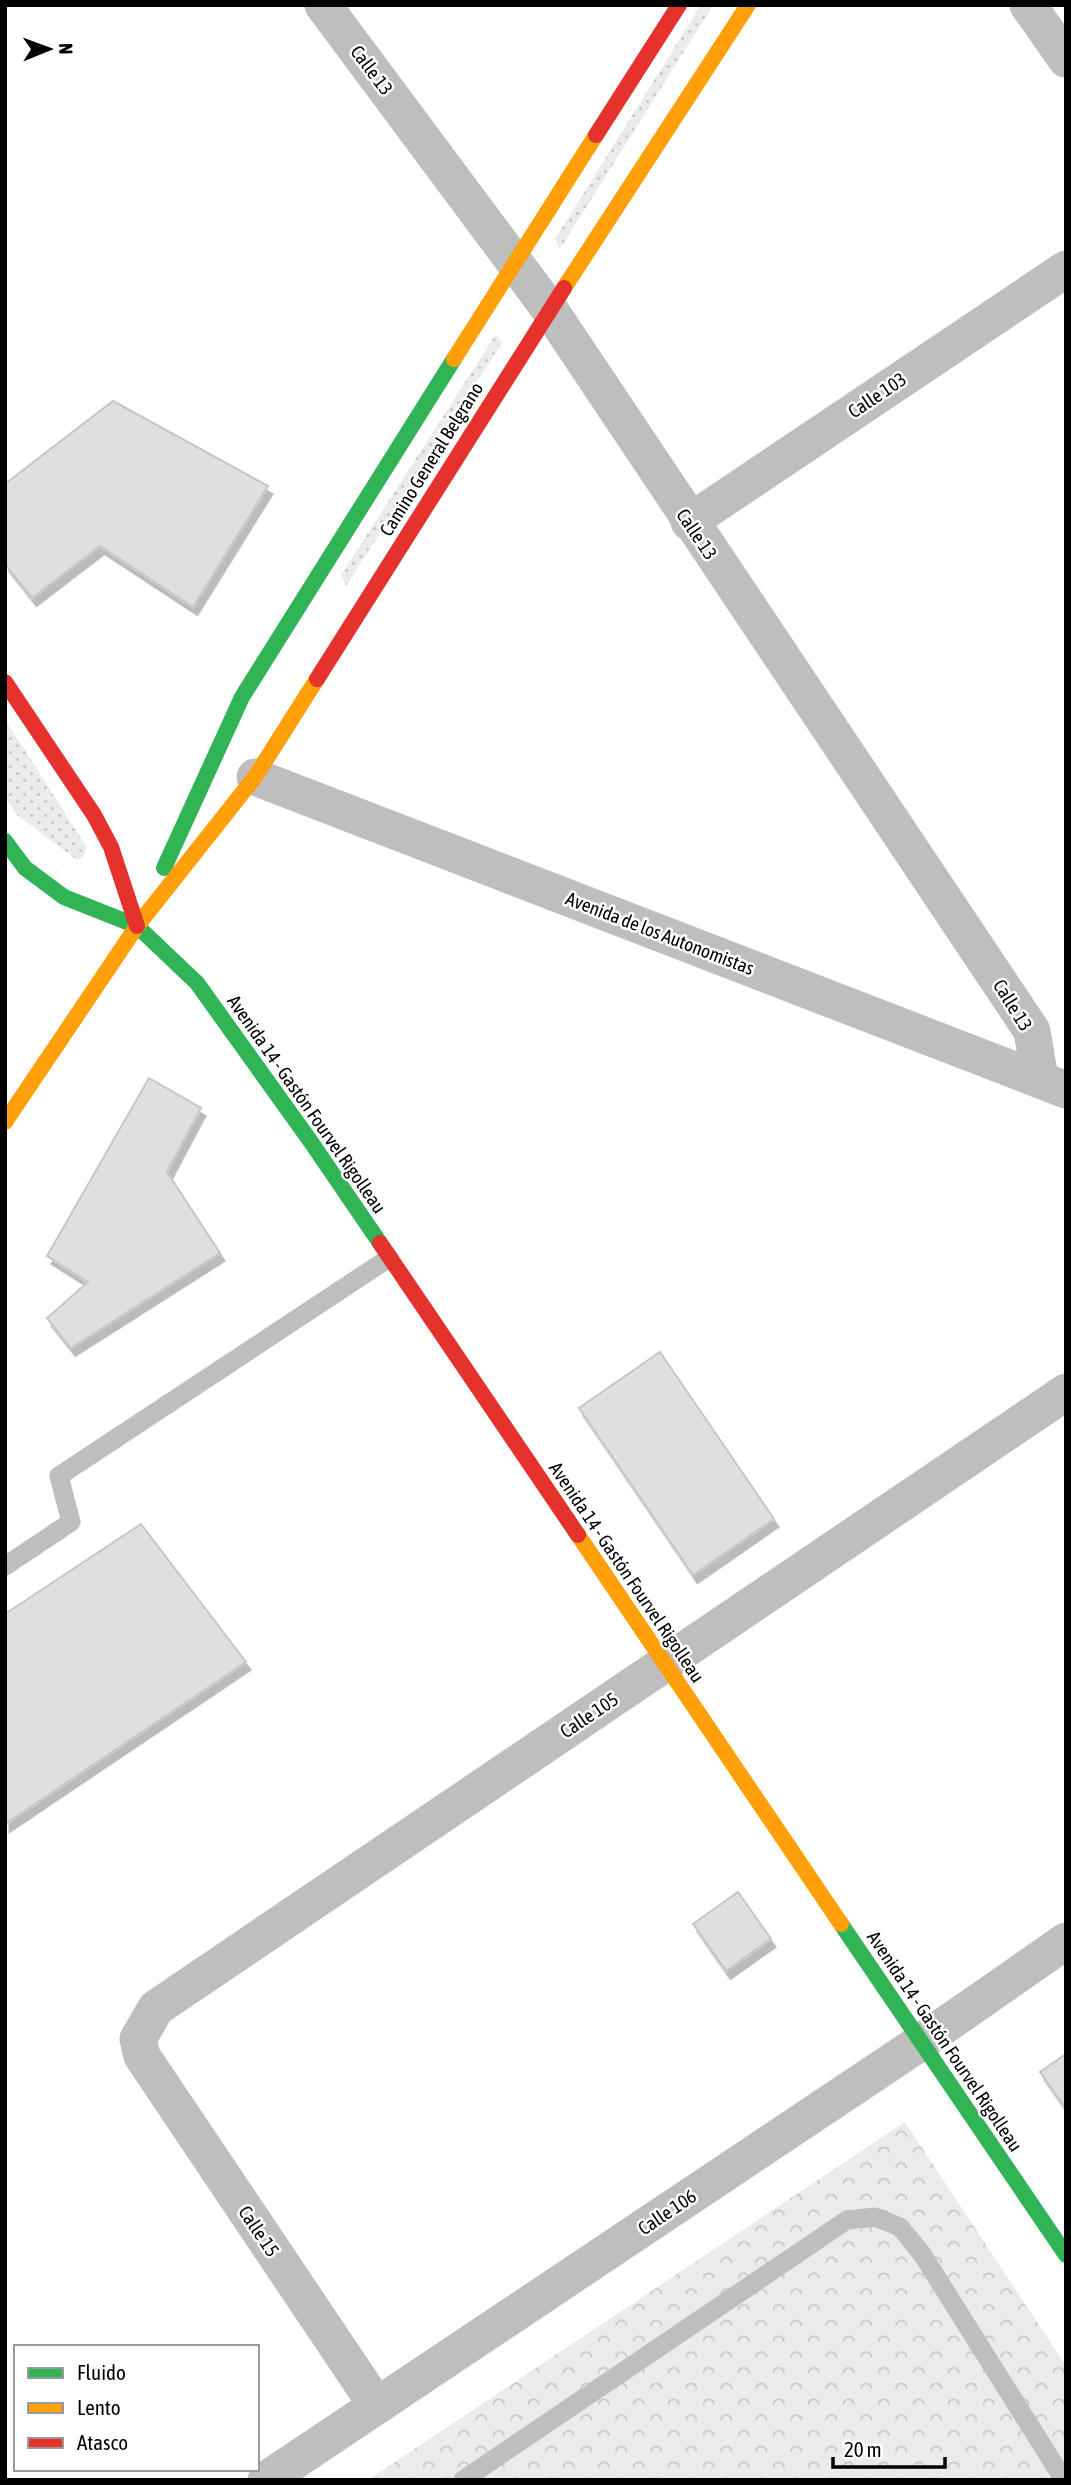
<svg xmlns="http://www.w3.org/2000/svg" width="1071" height="2485" viewBox="0 0 1071 2485" font-family="'Asap Condensed',sans-serif">
  <style>
    .grass { fill: url(#grass-dots) }
    .park { fill: url(#park-crowns) }
    .building { fill: #dfdfdf; stroke: #c6c6c6; stroke-width: 2; filter: url(#shadow) }
    .lines { fill: none; stroke-linecap: round; stroke-linejoin: round }
    .lane { stroke: #bebebe; stroke-width: 19 }
    .street { stroke: #bebebe; stroke-width: 37 }
    .fast { stroke: #30b455; stroke-width: 16 }
    .slow { stroke: #ff9f0a; stroke-width: 16 }
    .jam { stroke: #e5322d; stroke-width: 16 }
    .labels { text-anchor: middle; dominant-baseline: central; stroke-width: 5; stroke-linejoin: round; paint-order: stroke }
    .street-label { font-size: 19px; fill: #000; stroke: #fff }
  </style>
  <defs>
    <pattern id="grass-dots" width="8" height="8" patternUnits="userSpaceOnUse" patternTransform="scale(1.75)"><rect width="8" height="8" fill="#ebebeb"/><path d="M2 2h.1M6 6h.1" fill="none" stroke="#c8c8c8" stroke-width="1.8" stroke-linecap="round"/></pattern>
    <pattern id="park-crowns" width="20" height="18" patternUnits="userSpaceOnUse" patternTransform="scale(1.75)"><rect width="20" height="18" fill="#ebebeb"/><path d="M2 6a3 3 0 1 1 6 0M12 15a3 3 0 1 1 6 0" fill="none" stroke="#c8c8c8"/></pattern>
    <filter id="shadow"><feDropShadow dx="4.5" dy="8" stdDeviation="0" flood-color="#0004"/></filter>
  </defs>
  <rect width="100%" height="100%" fill="#fff"/>
  <g class="grass">
    <polygon points="701,5 713,5 560,249 555,239"/>
    <polygon points="496,334 502,343 346,586 341,575"/>
    <path d="M5,719l81,127c0,7 -2,11 -9,14l-60,-45 -12,-18z"/>
  </g>
  <polygon class="park" points="905,2122 1066,2366 1066,2480 368,2480"/>
  <g class="building">
    <polygon points="113,401 268,486 193,607 100,546 32,598 5,564 5,484"/>
    <polygon points="149,1078 201,1108 167,1172 220,1253 71,1348 47,1318 88,1282 47,1256"/>
    <polygon points="660,1352 774,1519 693,1575 579,1408"/>
    <polygon points="141,1524 246,1662 5,1824 5,1614"/>
    <polygon points="738,1892 771,1939 726,1971 693,1924"/>
    <polygon points="1066,2054 1066,2109 1040,2072"/>
  </g>
  <g class="lines">
    <g class="lane">
      <polyline points="5,1566 71,1522 59,1476 389,1258"/>
      <polyline points="463,2480 847,2220 875,2217 900,2227 922,2254 1064,2480"/>
    </g>
    <g class="street">
      <polyline points="323,5 550,310 1032,1031 1040,1079"/>
      <polyline points="1028,5 1066,59"/>
      <polyline points="689,522 1066,269"/>
      <polyline points="255,777 1066,1090"/>
      <polyline points="377,2406 142,2056 138,2039 156,2008 1066,1392"/>
      <polyline points="266,2480 921,2042 1066,1941"/>
    </g>
    <g class="fast">
      <polyline points="5,841 25,868 64,897 137,926 197,983 311,1142 380,1243"/>
      <polyline points="164,868 242,697 454,359"/>
      <polyline points="841,1924 1066,2255"/>
    </g>
    <g class="slow">
      <polyline points="564,288 748,5"/>
      <polyline points="454,359 596,135"/>
      <polyline points="5,1122 137,926 255,777 317,679"/>
      <polyline points="578,1535 841,1924"/>
    </g>
    <g class="jam">
      <polyline points="596,135 679,5"/>
      <polyline points="317,679 564,288"/>
      <polyline points="5,682 94,815 111,847 137,926"/>
      <polyline points="380,1243 578,1535"/>
    </g>
  </g>
  <g class="labels">
    <g class="street-label">
      <text transform="translate(372 70) rotate(53)">Calle 13</text>
      <text transform="translate(877 395) rotate(-34)">Calle 103</text>
      <text transform="translate(431 459) rotate(-58)">Camino General Belgrano</text>
      <text transform="translate(697 534) rotate(56)">Calle 13</text>
      <text transform="translate(660 933) rotate(21)">Avenida de los Autonomistas</text>
      <text transform="translate(1013 1005) rotate(58)">Calle 13</text>
      <text transform="translate(307 1104) rotate(55)">Avenida 14 - Gastón Fourvel Rigolleau</text>
      <text transform="translate(627 1572) rotate(56)">Avenida 14 - Gastón Fourvel Rigolleau</text>
      <text transform="translate(589 1715) rotate(-34)">Calle 105</text>
      <text transform="translate(945 2041) rotate(56)">Avenida 14 - Gastón Fourvel Rigolleau</text>
      <text transform="translate(667 2212) rotate(-34)">Calle 106</text>
      <text transform="translate(259 2231) rotate(56)">Calle 15</text>
    </g>
  </g>
  <rect width="1071" height="2485" fill="none" stroke="#000000" stroke-width="14"/>
  <rect x="14" y="2345" width="245" height="126" fill="#ffffff" stroke="#999999" stroke-width="2"/>
  <rect x="28" y="2368" width="35" height="10" fill="#30b455" stroke="#999999" stroke-width="2"/>
  <text x="77" y="2380" font-size="21" fill="#000000">Fluido</text>
  <rect x="28" y="2403" width="35" height="10" fill="#ff9f0a" stroke="#999999" stroke-width="2"/>
  <text x="77" y="2415" font-size="21" fill="#000000">Lento</text>
  <rect x="28" y="2438" width="35" height="10" fill="#e5322d" stroke="#999999" stroke-width="2"/>
  <text x="77" y="2450" font-size="21" fill="#000000">Atasco</text>
  <g transform="translate(49 49) rotate(89)" stroke="#ffffff" stroke-width="5" paint-order="stroke">
  <path d="M0-5L12 26L0 18L-12 26Z" fill="#000000"/>
  <text y="-10" font-size="19" font-weight="bold" text-anchor="middle" fill="#000000">N</text>
  </g>
  <path d="M833 2457v10h112v-10" fill="none" stroke="#000000" stroke-width="3.5"/>
  <text x="844" y="2457" font-size="21" fill="#000000" stroke="#ffffff" stroke-width="5" paint-order="stroke">20 m</text>
</svg>
